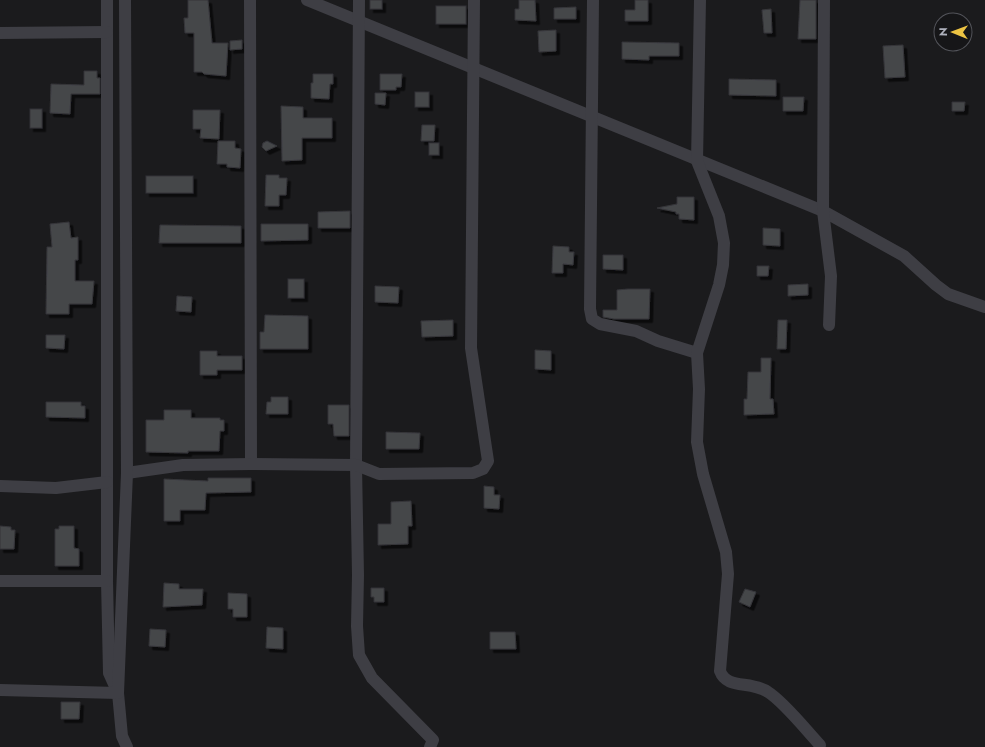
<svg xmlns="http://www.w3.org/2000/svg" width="985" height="747" viewBox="0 0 985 747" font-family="Jost,sans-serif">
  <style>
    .building { fill: #45464a; stroke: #353539; filter: url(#shadow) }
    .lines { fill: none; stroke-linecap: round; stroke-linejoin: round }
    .street { stroke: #3e3e44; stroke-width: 12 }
  </style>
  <defs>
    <filter id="shadow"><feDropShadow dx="3.5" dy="3.5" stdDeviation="0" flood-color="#0009"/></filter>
  </defs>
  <rect width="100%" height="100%" fill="#1b1b1d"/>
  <g class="building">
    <polygon points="188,0 208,0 212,43 228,43 226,76 204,74 202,72 194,72 194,33 185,33 184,18 188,18"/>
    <rect x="370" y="0" width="12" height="9"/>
    <polygon points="519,0 535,0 536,21 515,20 515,9 519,9"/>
    <polygon points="635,0 648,0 648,21 625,21 625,10 635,10"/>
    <polygon points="800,0 816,0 816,39 798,39"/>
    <rect x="436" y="6" width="30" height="18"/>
    <polygon points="576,7 576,19 554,19 554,8"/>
    <polygon points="771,9 772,33 764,33 762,10"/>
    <polygon points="556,30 556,51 539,52 538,31"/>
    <polygon points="242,40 242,49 230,50 230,41"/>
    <polygon points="622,42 679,43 679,56 649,56 649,60 622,59"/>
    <polygon points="903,45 905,77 885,78 883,46"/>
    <polygon points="84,71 97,71 97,78 100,78 100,94 71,94 70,114 50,113 51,84 84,85"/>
    <polygon points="313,74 333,74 333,84 330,84 329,99 311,98 311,83 313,83"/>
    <polygon points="380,74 402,74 401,87 396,87 396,90 380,90"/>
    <polygon points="729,79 776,80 776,96 729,95"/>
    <rect x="415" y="92" width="14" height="15"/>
    <polygon points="375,93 386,93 385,105 375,104"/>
    <polygon points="783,97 804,97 803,111 783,111"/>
    <polygon points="952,102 965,102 964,111 952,111"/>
    <polygon points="281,106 303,107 303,118 332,118 332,138 302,138 302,160 282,161"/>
    <rect x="30" y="109" width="12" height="19"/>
    <polygon points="193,110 220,110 219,139 200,138 201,129 193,129"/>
    <polygon points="422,125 435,125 434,141 421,141"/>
    <polygon points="218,141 235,141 235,148 241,149 240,168 227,167 227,164 217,164"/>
    <polygon points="267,141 277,146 266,151 262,147 263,143"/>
    <rect x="429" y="143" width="10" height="12"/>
    <polygon points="266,175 279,175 279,178 287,178 286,195 279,195 279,206 265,206"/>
    <rect x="146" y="176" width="47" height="17"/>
    <polygon points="677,197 694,197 694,220 679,219 679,214 676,214 676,212 657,208 677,204"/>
    <polygon points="350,211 350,228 318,228 318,212"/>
    <polygon points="69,222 71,238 78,237 78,260 75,260 75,281 94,281 92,304 69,304 69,314 46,314 47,247 52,247 50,224"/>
    <polygon points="261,224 308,224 308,240 261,241"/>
    <polygon points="160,225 241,226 241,243 159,243"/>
    <polygon points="763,228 780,229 780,246 763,245"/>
    <polygon points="553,246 569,247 569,252 574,252 573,265 563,264 563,273 552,273"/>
    <polygon points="603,255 623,255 623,270 603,269"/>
    <polygon points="757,266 769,266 768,276 757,276"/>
    <rect x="288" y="279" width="16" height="19"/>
    <polygon points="808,284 808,295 788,296 788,285"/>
    <polygon points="375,286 399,287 398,303 375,302"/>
    <polygon points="628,289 650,289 649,319 614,319 603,317 603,310 617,310 617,290"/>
    <polygon points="177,296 192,297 191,312 176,311"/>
    <polygon points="265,315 308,316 308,349 260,349 260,332 264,332"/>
    <polygon points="453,320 453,336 422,337 421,321"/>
    <polygon points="778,320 787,320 786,349 777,349"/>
    <polygon points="46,335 65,335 64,349 46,348"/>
    <polygon points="535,350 551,351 551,370 535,369"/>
    <polygon points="200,351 217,351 217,356 242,356 242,370 217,370 217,375 200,375"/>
    <polygon points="761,358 771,358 770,399 773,399 774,414 744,415 744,399 747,399 748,372 761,372"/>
    <polygon points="271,397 288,397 288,414 266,414 267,402 271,402"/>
    <polygon points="46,402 81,402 81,406 85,406 85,418 46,417"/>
    <polygon points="328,405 349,405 349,436 334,436 333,424 328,424"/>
    <polygon points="164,410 191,410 191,418 220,418 220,420 224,420 224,431 220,431 219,451 188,451 188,453 146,452 146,420 164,420"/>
    <polygon points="386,432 420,433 419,449 386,449"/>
    <polygon points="208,478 251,478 251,492 206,493 205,510 180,510 180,521 164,521 164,479 208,481"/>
    <polygon points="484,486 494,487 494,495 500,495 499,509 484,508"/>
    <polygon points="411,501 412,526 408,526 408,544 378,545 378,524 391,524 391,502"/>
    <polygon points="0,526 11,527 11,530 15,530 14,549 0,549"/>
    <polygon points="59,526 74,526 74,548 79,549 79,566 55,566 55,529 59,529"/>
    <polygon points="164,583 179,584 179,589 203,589 202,605 163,607"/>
    <polygon points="371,588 384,588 384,602 374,602 374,597 371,597"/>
    <polygon points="745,589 756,592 750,607 739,602"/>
    <polygon points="228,593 247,594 247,617 233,617 233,609 228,609"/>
    <polygon points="267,627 283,628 283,649 266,648"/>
    <polygon points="150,629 166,630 165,647 149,646"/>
    <polygon points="490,632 515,632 516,649 490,649"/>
    <polygon points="61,702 80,702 79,719 61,719"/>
  </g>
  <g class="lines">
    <g class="street">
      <polyline points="107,0 107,581 109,673 118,693 122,736 127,747"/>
      <polyline points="250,0 251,464"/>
      <polyline points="307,0 823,211 904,256 936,285 948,294 985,307"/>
      <polyline points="359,0 356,465 358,575 357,626 359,655 372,678 433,740 430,747"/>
      <polyline points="593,0 590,309 592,319 600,324 636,331 658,341 697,353"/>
      <path d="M700,0l-3,161 22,55 5,27 -1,22 -4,20 -22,68 2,36 -2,53 6,32 23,78 2,22 -8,97c7,19 30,9 48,21 16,10 38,38 52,53"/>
      <polyline points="824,0 823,211 831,276 829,325"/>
      <polyline points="0,33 107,32"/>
      <polyline points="127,473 183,465 251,464 356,465 379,474 473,473 483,469 488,461 471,348 474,0"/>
      <polyline points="0,486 56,488 107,482"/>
      <polyline points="0,581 107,581"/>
      <polyline points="0,690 118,693 127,473 125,0"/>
    </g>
  </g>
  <g transform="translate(953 32) rotate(271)"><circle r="19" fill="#161618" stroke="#53545a"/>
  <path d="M0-3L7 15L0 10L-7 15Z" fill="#ecc343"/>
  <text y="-6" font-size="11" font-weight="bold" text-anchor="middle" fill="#aeb1bc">N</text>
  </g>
</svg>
